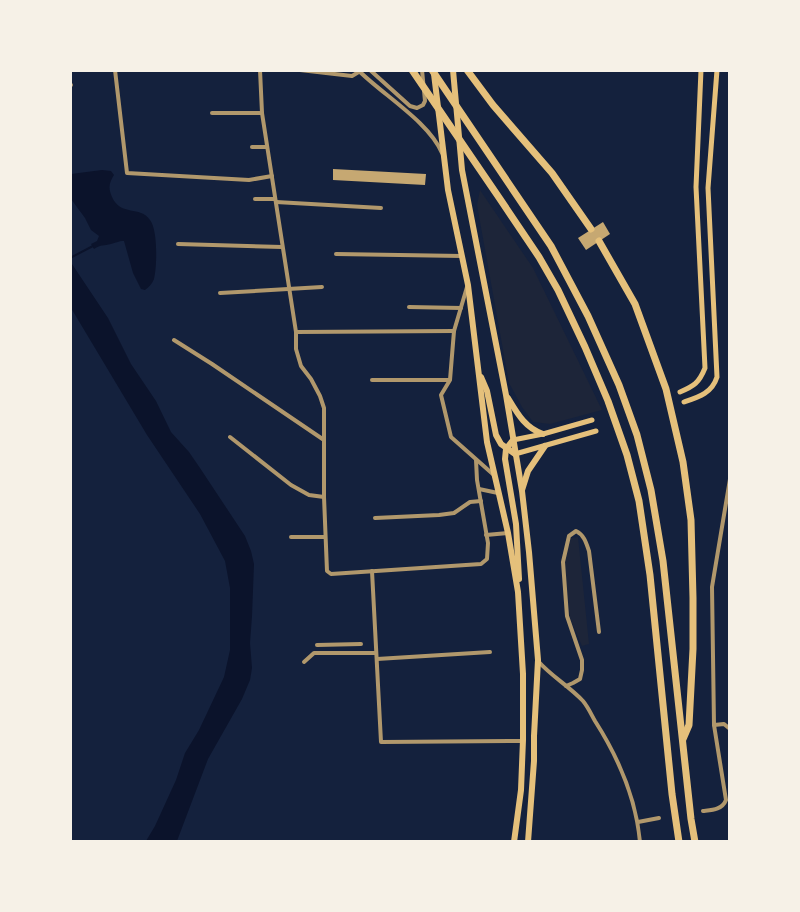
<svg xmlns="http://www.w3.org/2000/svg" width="800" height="912" viewBox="0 0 800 912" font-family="Karla,sans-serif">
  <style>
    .green { fill: #1d2539 }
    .water { fill: #0b132b }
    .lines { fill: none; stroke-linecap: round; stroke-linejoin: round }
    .stream { stroke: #0b132b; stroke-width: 2 }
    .building { fill: #c6a872 }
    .minor { stroke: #b1986c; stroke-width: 4 }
    .secondary { stroke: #e5c07b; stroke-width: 5 }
    .primary { stroke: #e5c07b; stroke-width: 6 }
    .motorway { stroke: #e5c07b; stroke-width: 7 }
  </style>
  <rect width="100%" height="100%" fill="#14213d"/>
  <g class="green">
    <polygon points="480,190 533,268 602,410 550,424 533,422 522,407 509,383 477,205"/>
    <polygon points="578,537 589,644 582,646 570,618 564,560 571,538"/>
  </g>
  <g class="water">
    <path d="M102,170l9,1 3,4c-5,8 -6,13 -2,22 9,20 28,8 38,23 8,10 7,47 4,59 -2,5 -5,8 -9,11l-4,-1 -8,-16 -9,-32c-6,0 -8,2 -13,3 -7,2 -10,0 -17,5l-3,-5 6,-3 2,-5 -8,-6 -6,-12 -14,-19v-25z"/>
    <polygon points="70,261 108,318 131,364 156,401 171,432 189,452 200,468 245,536 251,551 254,564 252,616 250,643 252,668 250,680 242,699 208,759 177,841 146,841 155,826 176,780 185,753 199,730 224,677 230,650 230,588 225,561 200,514 147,435 71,308"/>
  </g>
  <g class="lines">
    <polyline class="stream" points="70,258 93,246"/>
  </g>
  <g class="building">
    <polygon points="333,169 426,174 425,185 333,180"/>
    <polygon points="603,222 610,234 586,250 578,238"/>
  </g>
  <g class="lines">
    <g class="minor">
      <polyline points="115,70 127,173 249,180 272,176"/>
      <polyline points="260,70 262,113 296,332 296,349 301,366 311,379 320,396 324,408 324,497 327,571 331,574 481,564 487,559 488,543 477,480 476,460"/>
      <polyline points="300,70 352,76 362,70"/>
      <path d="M358,70c25,25 71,52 84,83"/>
      <polyline points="370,70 410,106 417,108 423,105 425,101 422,70"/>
      <polyline points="70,85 71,85"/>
      <polyline points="212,113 262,113"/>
      <polyline points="252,147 267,147"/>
      <polyline points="255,199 275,199"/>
      <polyline points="276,202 381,208"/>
      <polyline points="178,244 282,247"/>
      <polyline points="336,254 462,256"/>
      <polyline points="467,287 454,331 450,380 441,395 451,437 495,476"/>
      <polyline points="220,293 322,287"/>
      <polyline points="409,307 461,308"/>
      <polyline points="296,332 454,331"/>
      <polyline points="174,340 212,364 324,440"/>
      <polyline points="372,380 449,380"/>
      <polyline points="230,437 291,485 309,495 324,497"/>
      <polyline points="479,489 498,493"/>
      <polyline points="375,518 439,515 454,513 470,502 481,501"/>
      <polyline points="486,535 508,533"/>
      <polyline points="291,537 325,537"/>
      <polyline points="372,571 381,742 522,741"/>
      <polyline points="317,645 361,644"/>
      <polyline points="377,659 490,652"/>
      <path d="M538,661c13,15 31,25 45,40 5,6 8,13 12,20 23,36 41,77 45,121"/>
      <polyline points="304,662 314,653 376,653"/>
      <path d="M566,686l7,-3 7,-4 2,-9v-10l-15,-44 -4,-54 6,-26 7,-5c8,4 10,11 13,20l10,81"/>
      <polyline points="714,725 724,724 730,729"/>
      <path d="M703,811c9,-1 19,-1 23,-11l-12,-75 -2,-138 18,-108"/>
      <polyline points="638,822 659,818"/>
    </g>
    <g class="secondary">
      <path d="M680,392c14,-6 19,-9 25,-24l-9,-181 5,-117"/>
      <path d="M684,402c15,-5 28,-9 33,-25l-9,-189 9,-118"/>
      <polyline points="513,440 543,434 592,420"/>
      <polyline points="515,454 596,431"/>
    </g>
    <g class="primary">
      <polyline points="453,70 462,170 506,395 522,491 529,552 538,660 534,736 534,761 528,842"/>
      <polyline points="434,74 448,190 468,285 487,442 508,533 518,592 523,674 523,740 521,790 514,842"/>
      <polyline points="481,377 487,391 496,435 501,444 515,454"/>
      <path d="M508,398c9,15 17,30 35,36"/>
      <polyline points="513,440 506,449 505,459 516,524 519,579"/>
      <polyline points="522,490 528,471 545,446"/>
    </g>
    <g class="motorway">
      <polyline points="412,70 500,199 539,257 558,290 585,347 608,401 627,455 639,501 650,575 672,794 679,842"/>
      <polyline points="432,70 551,246 588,316 619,385 637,435 651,490 663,561 691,819 695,842"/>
      <polyline points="467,70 493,105 552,173 591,229"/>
      <polyline points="599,241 635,304 666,389 683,462 691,520 693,598 693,649 689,725 683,739"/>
    </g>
  </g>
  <rect width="800" height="912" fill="none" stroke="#f6f1e7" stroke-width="144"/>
</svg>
